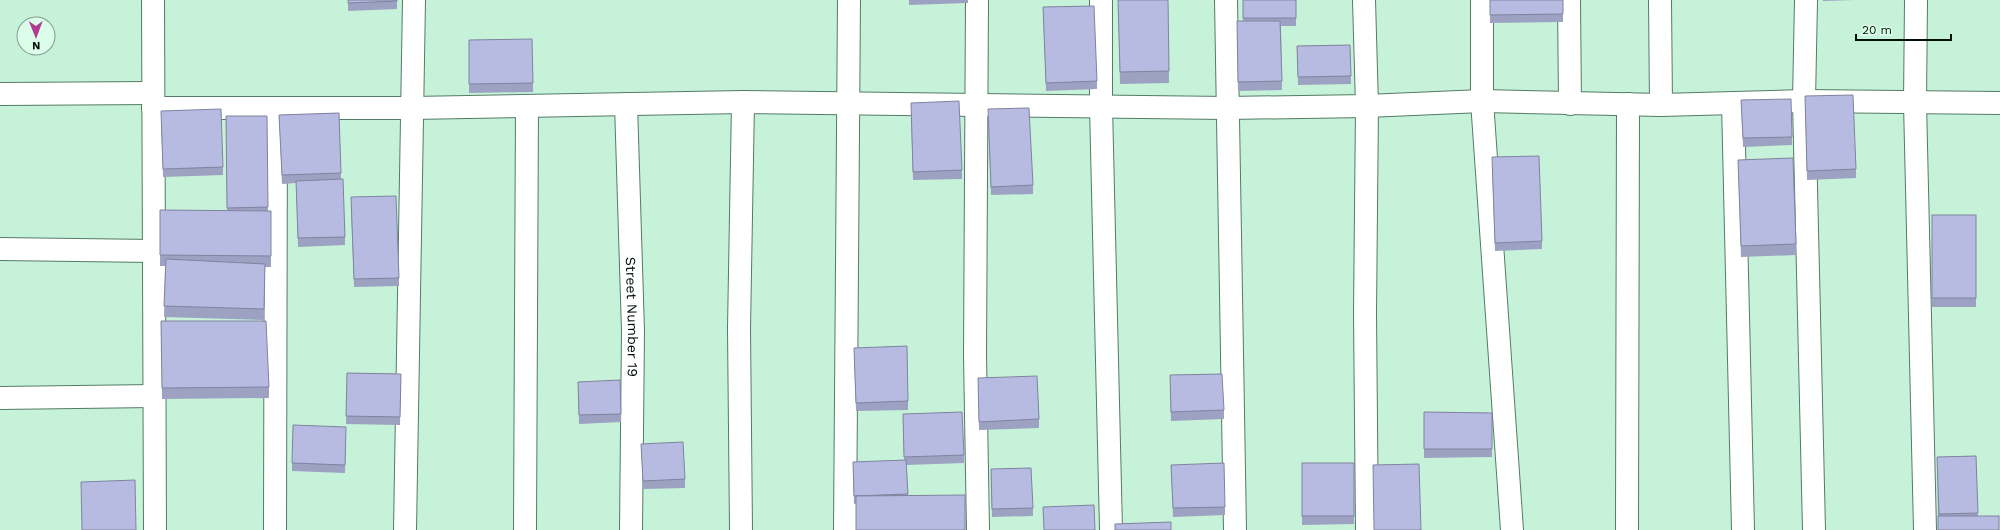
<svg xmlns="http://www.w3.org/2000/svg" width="2000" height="530" viewBox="0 0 2000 530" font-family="'Work Sans',sans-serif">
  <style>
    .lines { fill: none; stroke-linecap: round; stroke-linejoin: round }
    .street-casing { stroke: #547b66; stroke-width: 24 }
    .street { stroke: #fff; stroke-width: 22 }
    .wall { fill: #9da1c2 }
    .building { fill: #b7bbe2; stroke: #80839e }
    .labels { text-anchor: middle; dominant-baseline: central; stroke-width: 3.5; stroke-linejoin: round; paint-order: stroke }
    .street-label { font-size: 14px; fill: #020f08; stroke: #dbfde9 }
  </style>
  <rect width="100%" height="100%" fill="#c7f2da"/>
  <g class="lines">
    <g class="street-casing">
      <g id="street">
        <polyline points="153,0 155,530"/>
        <polyline points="977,0 975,355 978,530"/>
        <polyline points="1101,0 1101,106 1111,530"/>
        <polyline points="1226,0 1235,530"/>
        <polyline points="1364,0 1367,106 1365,314 1367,530"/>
        <polyline points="1482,0 1482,101 1512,530"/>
        <polyline points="1569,0 1570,104"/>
        <polyline points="1660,0 1661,105"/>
        <polyline points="1806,0 1804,101 1814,530"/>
        <polyline points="1916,0 1915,103 1925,530"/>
        <polyline points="0,94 153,93"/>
        <polyline points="1733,103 1743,530"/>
        <path id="s1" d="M626,104l7,227 -2,199"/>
        <polyline points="153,108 412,108 743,102 1227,108 1367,106 1482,101 1661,105 1804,101 2000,103"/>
        <polyline points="0,249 154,251"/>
        <polyline points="0,398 154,396"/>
        <polyline points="275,530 276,108"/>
        <polyline points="405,530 414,0"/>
        <polyline points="525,530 527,106"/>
        <polyline points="741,530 739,329 743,102"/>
        <polyline points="845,530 849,0"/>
        <polyline points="1627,530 1628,104"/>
      </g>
    </g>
    <use href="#street" class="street"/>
  </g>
  <g class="wall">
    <polygon points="348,0 397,0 397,9 348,11"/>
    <polygon points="909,0 968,0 968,3 909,5"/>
    <polygon points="1118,0 1168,0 1169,83 1120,84"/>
    <polygon points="1243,0 1296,0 1296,26 1281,26 1282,90 1238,91 1237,21 1243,21"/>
    <polygon points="1490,0 1563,14 1563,22 1490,23"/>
    <polygon points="1823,0 1854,0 1823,1"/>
    <polygon points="1043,7 1097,81 1097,89 1046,91"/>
    <polygon points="469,40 533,83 533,92 469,93"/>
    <polygon points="1350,45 1351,84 1298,85 1297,46"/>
    <polygon points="1805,96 1856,169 1856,178 1807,180"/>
    <polygon points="1741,100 1792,137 1792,145 1743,147"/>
    <polygon points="911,112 962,170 962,179 913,180"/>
    <polygon points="339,113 341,179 345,237 345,245 298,247 296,183 282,184 279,115"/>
    <polygon points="226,116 267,116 268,211 271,211 271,267 265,267 264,320 164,317 165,266 160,266 160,210 227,211"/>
    <polygon points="988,118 1033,185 1033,194 991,195"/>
    <polygon points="161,120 223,167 223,175 163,177"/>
    <polygon points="1738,160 1796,244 1796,255 1741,257"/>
    <polygon points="1492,166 1542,241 1542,249 1495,251"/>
    <polygon points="351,206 399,278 399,286 354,287"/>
    <rect x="1932" y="215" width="44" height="92"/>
    <polygon points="161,321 269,387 269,398 162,399"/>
    <polygon points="854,356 908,401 908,410 856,411"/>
    <polygon points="347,373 401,374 400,425 346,424"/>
    <polygon points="978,378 1039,419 1039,428 979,430"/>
    <polygon points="1170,384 1224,410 1224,419 1171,421"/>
    <polygon points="578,390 621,414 621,422 579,424"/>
    <polygon points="1424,412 1492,413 1492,457 1424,458"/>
    <polygon points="903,414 964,455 964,463 906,465 908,496 854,504 853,470 904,460"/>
    <polygon points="346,435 345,473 292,471 292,463"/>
    <polygon points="641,444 685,479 685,488 643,489"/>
    <polygon points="1976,456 1978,516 1938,516 1937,457"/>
    <polygon points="1302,463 1354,463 1354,524 1302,525"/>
    <polygon points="1171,465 1225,507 1225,515 1173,517"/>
    <polygon points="991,469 1033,508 1033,516 992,517"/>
  </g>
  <g class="building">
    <polygon points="348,0 397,0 397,1 348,3"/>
    <polygon points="1118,0 1168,0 1169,71 1120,72"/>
    <rect x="1243" y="0" width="53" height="18"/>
    <polygon points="1490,0 1563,0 1563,14 1490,15"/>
    <polygon points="1094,6 1097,81 1046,83 1043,7"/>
    <polygon points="1237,21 1280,21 1282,81 1238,82"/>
    <polygon points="532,39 533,83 469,84 469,40"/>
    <polygon points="1350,45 1351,76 1298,77 1297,46"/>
    <polygon points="1853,95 1856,169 1807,171 1805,96"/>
    <polygon points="1791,99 1792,137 1743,138 1741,100"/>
    <polygon points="959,101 962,170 913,172 911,103"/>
    <polygon points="1029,108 1033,185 991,187 988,109"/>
    <polygon points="221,109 223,167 163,169 161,111"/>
    <polygon points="339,113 341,173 282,175 279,115"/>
    <polygon points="226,116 267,116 268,207 227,208"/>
    <polygon points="1539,156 1542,241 1495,243 1492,157"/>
    <polygon points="1793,158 1796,244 1741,246 1738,160"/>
    <polygon points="343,179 345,237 298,238 296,181"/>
    <polygon points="396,196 399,278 354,279 351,197"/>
    <polygon points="160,210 271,211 271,256 160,255"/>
    <rect x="1932" y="215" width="44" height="83"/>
    <polygon points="166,259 265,264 264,309 164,306"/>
    <polygon points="161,321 266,321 269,387 162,388"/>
    <polygon points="907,346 908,401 856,403 854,348"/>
    <polygon points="347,373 401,374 400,417 346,416"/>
    <polygon points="1222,374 1224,410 1171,412 1170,375"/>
    <polygon points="1037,376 1039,419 979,422 978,378"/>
    <polygon points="620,380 621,414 579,415 578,382"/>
    <polygon points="962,412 964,455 904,457 903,414"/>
    <polygon points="1424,412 1492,413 1492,449 1424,449"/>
    <polygon points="293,425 346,427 345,465 292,463"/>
    <polygon points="683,442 685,479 643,481 641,444"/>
    <polygon points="1976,456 1978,513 1939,514 1937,457"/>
    <polygon points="906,460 908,494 854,496 853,462"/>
    <polygon points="1224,463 1225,507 1173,508 1171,465"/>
    <rect x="1302" y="463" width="52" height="53"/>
    <polygon points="1419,464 1421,530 1374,530 1373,465"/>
    <polygon points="1031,468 1033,508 992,509 991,469"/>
    <polygon points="135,480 136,530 82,530 81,482"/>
    <polygon points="965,495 965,530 856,530 856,496"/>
    <polygon points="1094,505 1095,530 1044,530 1043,507"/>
    <rect x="1938" y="516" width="61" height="14"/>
    <polygon points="1171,522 1171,530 1115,530 1115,524"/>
  </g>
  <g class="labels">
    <g class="street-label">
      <text stroke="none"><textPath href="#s1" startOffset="213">Street Number 19</textPath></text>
    </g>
  </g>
  <g transform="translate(36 36) rotate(179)"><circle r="19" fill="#dbfde9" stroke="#849e8f"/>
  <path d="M0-3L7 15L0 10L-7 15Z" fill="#b13b92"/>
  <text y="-6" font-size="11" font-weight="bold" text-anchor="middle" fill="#020f08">N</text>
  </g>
  <path d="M1856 34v6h95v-6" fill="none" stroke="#020f08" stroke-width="2"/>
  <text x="1862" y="34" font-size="12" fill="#020f08" stroke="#dbfde9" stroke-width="3" paint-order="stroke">20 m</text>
</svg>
